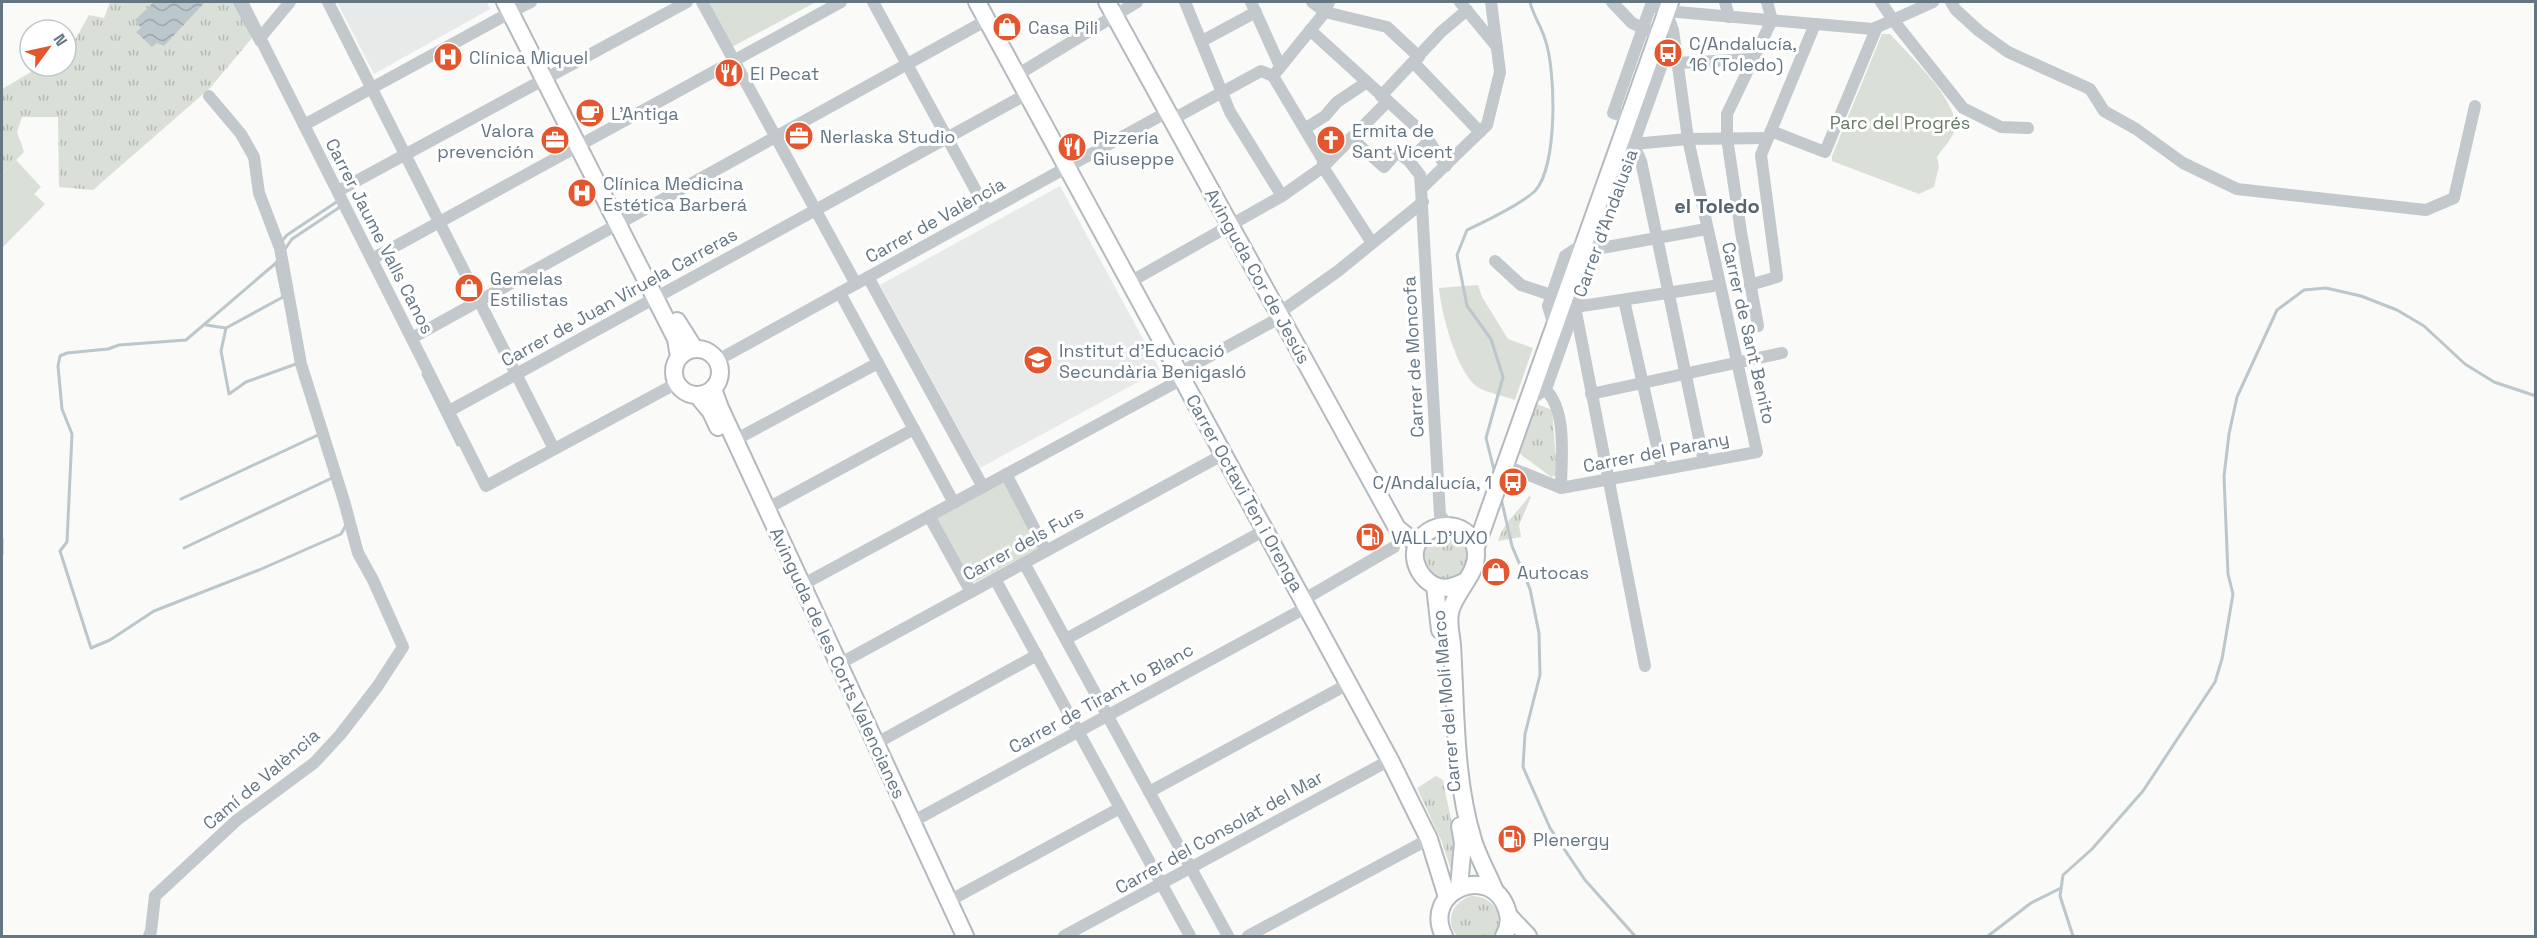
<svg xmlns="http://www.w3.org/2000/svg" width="2537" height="938" viewBox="0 0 2537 938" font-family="'Space Grotesk',sans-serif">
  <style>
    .built { fill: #e8e9e9 }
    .grass { fill: url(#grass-tufts) }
    .green { fill: #dadfd7 }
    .water { fill: url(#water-waves) }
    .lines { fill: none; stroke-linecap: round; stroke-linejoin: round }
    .stream { stroke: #bbc7cb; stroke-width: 3 }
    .secondary-casing { stroke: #b3babf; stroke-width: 20 }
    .street { stroke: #c3c8cc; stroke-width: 12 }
    .secondary { stroke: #fff; stroke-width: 16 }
    .labels { text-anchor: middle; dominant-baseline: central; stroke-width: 6; stroke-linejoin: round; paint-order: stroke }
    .poi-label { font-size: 18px; fill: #657683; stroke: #fff; text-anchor: start }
    .park-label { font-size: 18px; fill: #687a64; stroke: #fff }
    .street-label { font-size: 18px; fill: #657683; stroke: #fff }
    .neighbourhood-label { font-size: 20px; font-weight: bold; fill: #57646e; stroke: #fff }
  </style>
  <defs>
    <pattern id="grass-tufts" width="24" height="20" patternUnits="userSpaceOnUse" patternTransform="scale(1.5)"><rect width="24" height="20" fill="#dadfd7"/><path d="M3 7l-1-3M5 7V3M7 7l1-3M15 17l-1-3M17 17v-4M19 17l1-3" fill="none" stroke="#b4b9b4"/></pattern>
    <pattern id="water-waves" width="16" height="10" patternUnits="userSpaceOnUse" patternTransform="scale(1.5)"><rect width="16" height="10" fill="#bbc7cb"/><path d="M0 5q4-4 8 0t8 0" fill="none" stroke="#9ca6aa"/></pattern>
  </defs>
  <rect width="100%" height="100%" fill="#fafaf8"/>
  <g class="built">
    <polygon points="337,2 487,2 490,9 374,74"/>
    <polygon points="1060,186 1160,370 980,468 880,285"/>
  </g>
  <g class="grass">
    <polygon points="110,2 234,2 252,38 210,88 93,190 59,187 58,117 22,117 17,132 24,152 2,174 2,89 41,66 66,66 66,52 69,50 89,15 104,18"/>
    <polygon points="1537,404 1552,410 1557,475 1551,477 1519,453"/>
    <path d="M1529,496l2,1 -12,28 2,12 -23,4c6,-20 20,-28 31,-45z"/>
    <circle cx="1446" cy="557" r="23"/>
    <path d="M1436,776l7,4c5,30 17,63 9,93l-10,-31 -25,-54z"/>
    <path d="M1471,896c23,0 36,21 22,40h-36c-13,-16 -4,-34 14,-40z"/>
  </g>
  <g class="green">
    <polygon points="705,2 816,2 730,48"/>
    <path d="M1882,34h8c18,20 70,68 65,95 -3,10 -12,19 -18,28l2,9 -5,21 -15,7 -87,-33v-5z"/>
    <polygon points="16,160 41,187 34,194 45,204 2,248 2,174"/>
    <path d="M1478,285l4,12 26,42 25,9 -18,52c-11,-4 -26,-7 -36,-12 -22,-13 -38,-76 -40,-100z"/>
    <polygon points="1004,481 1039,548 973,583 936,518"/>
  </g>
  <polygon class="water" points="154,2 205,2 164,46 157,43 152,47 136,32 141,28 135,20"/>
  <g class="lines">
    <g class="stream">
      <polyline points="234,2 257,44"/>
      <polyline points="281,242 287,235 338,201"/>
      <polyline points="285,249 292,239 340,207"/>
      <polyline points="278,260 276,263 283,297"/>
      <polyline points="276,263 186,340 119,345 108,349 67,353 60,356 58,366 62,409 72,434 67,542 60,551 91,648 110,640 154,611 259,570 341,534 346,525"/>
      <polyline points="206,325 226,328 283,297"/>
      <polyline points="226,328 221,351 229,394 246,382 296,364"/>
      <polyline points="423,374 458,445"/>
      <path d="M1495,474l-9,-36 17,-61 -12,-38 -24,-33 -10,-51 10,-25c19,-9 53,-25 68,-39 23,-25 21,-121 10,-152 -4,-13 -12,-24 -15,-37"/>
      <polyline points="1501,498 1512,546 1530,589 1539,633 1540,675 1525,734 1523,767 1550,828 1585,880 1635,936"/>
      <polyline points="181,499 318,435"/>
      <polyline points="2,539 2,554"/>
      <polyline points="184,548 332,478"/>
      <polyline points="1988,936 2031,903 2061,888"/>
      <polyline points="2073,936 2060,896 2063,875 2092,849 2143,791 2215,682 2222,659 2233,594 2228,574 2224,476 2229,434 2237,397 2277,310 2304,290 2326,288 2361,296 2397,310 2424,326 2465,364 2494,382 2536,396"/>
    </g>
    <g class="secondary-casing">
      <g id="secondary">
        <polyline points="505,2 676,339 679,357"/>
        <polyline points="977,2 1390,760 1429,839 1447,897"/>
        <polyline points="1107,2 1397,528 1417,544"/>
        <polyline points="677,321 694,348"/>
        <circle cx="697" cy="372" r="23"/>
        <polyline points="713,389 720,408 965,936"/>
        <polyline points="697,395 711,412 718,427"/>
        <polyline points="1476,547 1670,2"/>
        <path d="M1464,582c-4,2 -9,4 -13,5 -22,5 -41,-20 -35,-40 9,-27 52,-29 59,0 7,25 -21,43 -25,66 -2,10 1,22 2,32 4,65 2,133 21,195 5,17 15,34 22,51"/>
        <polyline points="1435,586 1440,630"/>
        <polyline points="1459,887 1463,843 1460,826"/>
        <polyline points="1509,916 1528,936"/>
        <path d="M1444,936c-23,-46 48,-74 63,-26 3,9 2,18 -3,26"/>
      </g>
    </g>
    <g class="street">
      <polyline points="242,2 486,486 677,383"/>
      <polyline points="328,2 554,449"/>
      <polyline points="702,2 856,284"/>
      <polyline points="873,2 987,211"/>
      <polyline points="1185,2 1230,112 1282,196"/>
      <polyline points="1251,2 1280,66"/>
      <polyline points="1312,2 1325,12 1387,27 1419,57"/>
      <polyline points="1460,2 1497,47"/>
      <polyline points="1725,2 1729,17"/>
      <polyline points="1881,2 1893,20 1963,108 2001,127 2028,128"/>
      <polyline points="1951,2 1956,10 1979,31 2008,52 2090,89 2104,111 2136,129 2183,163 2237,189 2426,210 2454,198 2475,106"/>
      <polyline points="519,8 531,2"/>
      <polyline points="1310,30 1424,134 1446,166"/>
      <polyline points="260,38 290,2"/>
      <polyline points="1202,41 1256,12"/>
      <polyline points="1414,63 1480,132"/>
      <polyline points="1677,63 1753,59"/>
      <polyline points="1017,75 1137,2"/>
      <polyline points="1273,76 1323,160 1323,167"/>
      <polyline points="1273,76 1325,12 1329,2"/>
      <polyline points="1381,96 1441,32 1467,10"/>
      <polyline points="1628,118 1613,113 1651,5 1666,11 1873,29 1933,2"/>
      <polyline points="1173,119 1261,71 1273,76"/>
      <polyline points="304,125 511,12"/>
      <polyline points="1306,128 1325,116 1337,102 1367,82"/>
      <polyline points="1771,131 1825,152 1877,27"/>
      <polyline points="1351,138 1384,167 1397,152 1409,161"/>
      <polyline points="1323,167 1372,243"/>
      <polyline points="1421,189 1420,175 1409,161 1429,141"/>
      <polyline points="338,191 687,2"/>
      <polyline points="1596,249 1701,230"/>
      <polyline points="372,259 841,2"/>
      <polyline points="1495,261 1521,285 1551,295"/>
      <polyline points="868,277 983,487"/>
      <polyline points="1130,282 1282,196 1323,167 1388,101"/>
      <polyline points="1750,285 1777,277 1761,155 1815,24"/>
      <polyline points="840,293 954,503"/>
      <polyline points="1624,300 1662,469"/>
      <polyline points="1279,313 1338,271 1423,202"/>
      <polyline points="1554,326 1548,306 1565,256 1583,244"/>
      <polyline points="1758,326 1741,232 1727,138 1727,114 1772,20 1767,2"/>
      <polyline points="412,338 987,20"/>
      <polyline points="718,360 1169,111"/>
      <polyline points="1179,373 1281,317"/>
      <path d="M1540,385c29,19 21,74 21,103"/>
      <polyline points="1591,394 1782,353"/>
      <polyline points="1528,401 1546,389 1665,56 1658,35 1632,23 1612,2"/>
      <polyline points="449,411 1027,94"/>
      <polyline points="735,440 878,363"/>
      <polyline points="1704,462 1641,161 1633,144 1688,139 1768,138"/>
      <polyline points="1504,465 1561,488 1757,452 1688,139 1673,30 1666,11"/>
      <polyline points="1006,474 1046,551"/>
      <polyline points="766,509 914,429"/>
      <polyline points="929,516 971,592"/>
      <polyline points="1448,525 1440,515 1421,189 1487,125 1500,72 1491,2"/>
      <polyline points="1024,563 1228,936"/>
      <polyline points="995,579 1190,936"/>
      <polyline points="802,585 1182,379"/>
      <polyline points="1303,600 1394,547"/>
      <polyline points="1066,639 1265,530"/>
      <polyline points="839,664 1224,454"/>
      <polyline points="1645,666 1575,307 1713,286"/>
      <polyline points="875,744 1037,655"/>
      <polyline points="1149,792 1348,684"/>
      <polyline points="912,822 1307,607"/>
      <polyline points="949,901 1120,808"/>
      <polyline points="149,936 151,931 155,896 237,820 314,763 340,735 377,687 403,647 373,580 358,553 344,501 301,364 280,248 259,193 254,157 241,134 209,96"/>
      <polyline points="1064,936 1390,760"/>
      <polyline points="1248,936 1429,839"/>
    </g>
    <use href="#secondary" class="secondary"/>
  </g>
  <defs>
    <g id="shop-disc" transform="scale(1.5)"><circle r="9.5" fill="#e4572e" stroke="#fff"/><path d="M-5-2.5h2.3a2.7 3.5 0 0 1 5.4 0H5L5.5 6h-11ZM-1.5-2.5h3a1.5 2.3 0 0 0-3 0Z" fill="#fff"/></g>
    <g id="bus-disc" transform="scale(1.5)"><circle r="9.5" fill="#e4572e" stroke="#fff"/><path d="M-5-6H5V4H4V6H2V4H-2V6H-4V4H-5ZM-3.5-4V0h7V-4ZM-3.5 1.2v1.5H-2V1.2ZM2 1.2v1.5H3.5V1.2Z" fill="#fff"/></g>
    <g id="hospital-disc" transform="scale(1.5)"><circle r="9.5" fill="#e4572e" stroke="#fff"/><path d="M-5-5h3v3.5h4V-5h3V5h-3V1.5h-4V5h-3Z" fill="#fff"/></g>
    <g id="restaurant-disc" transform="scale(1.5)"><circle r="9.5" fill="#e4572e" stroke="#fff"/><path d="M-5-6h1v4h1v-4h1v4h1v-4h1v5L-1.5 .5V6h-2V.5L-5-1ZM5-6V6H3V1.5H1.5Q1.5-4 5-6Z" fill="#fff"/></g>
    <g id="cafe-disc" transform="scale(1.5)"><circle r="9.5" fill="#e4572e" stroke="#fff"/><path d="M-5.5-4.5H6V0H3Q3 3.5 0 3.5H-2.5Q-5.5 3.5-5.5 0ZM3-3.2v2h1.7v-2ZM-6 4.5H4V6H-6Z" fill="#fff"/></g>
    <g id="office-disc" transform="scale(1.5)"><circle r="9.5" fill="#e4572e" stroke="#fff"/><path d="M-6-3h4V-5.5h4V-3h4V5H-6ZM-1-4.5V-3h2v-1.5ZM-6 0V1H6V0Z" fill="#fff"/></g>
    <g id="church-disc" transform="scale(1.5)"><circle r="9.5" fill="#e4572e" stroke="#fff"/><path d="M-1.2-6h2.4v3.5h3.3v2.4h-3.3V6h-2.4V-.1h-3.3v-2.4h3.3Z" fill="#fff"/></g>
    <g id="school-disc" transform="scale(1.5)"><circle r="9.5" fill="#e4572e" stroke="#fff"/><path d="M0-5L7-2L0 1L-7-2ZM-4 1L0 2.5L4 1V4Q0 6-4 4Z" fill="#fff"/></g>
    <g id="fuel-disc" transform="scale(1.5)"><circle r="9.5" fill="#e4572e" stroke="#fff"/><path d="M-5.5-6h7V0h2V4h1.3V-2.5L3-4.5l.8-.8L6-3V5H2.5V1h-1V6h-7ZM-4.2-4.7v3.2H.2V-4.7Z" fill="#fff"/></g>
  </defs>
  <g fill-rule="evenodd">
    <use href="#shop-disc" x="1007" y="27"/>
    <use href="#bus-disc" x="1668" y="53"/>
    <use href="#hospital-disc" x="448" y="57"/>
    <use href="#restaurant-disc" x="729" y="73"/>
    <use href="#cafe-disc" x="590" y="113"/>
    <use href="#office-disc" x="799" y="136"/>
    <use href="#office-disc" x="555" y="140"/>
    <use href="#church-disc" x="1331" y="140"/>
    <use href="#restaurant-disc" x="1072" y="147"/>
    <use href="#hospital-disc" x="582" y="193"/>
    <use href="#shop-disc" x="469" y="288"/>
    <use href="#school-disc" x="1038" y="360"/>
    <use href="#bus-disc" x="1513" y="482"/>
    <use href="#fuel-disc" x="1370" y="537"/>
    <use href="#shop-disc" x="1496" y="572"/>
    <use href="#fuel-disc" x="1512" y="839"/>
  </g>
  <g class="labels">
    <g class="poi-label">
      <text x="1028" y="27">Casa Pili</text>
      <text x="1689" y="43">C/Andalucía,<tspan x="1689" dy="21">16 (Toledo)</tspan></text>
      <text x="469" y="57">Clínica Miquel</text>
      <text x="750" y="73">El Pecat</text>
      <text x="611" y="113">L'Antiga</text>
      <text x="534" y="130" text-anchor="end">Valora<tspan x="534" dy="21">prevención</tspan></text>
      <text x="1352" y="130">Ermita de<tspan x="1352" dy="21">Sant Vicent</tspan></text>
      <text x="820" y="136">Nerlaska Studio</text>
      <text x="1093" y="137">Pizzeria<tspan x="1093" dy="21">Giuseppe</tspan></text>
      <text x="603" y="183">Clínica Medicina<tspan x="603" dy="21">Estética Barberá</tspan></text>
      <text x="490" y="278">Gemelas<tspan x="490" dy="21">Estilistas</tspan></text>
      <text x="1059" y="350">Institut d'Educació<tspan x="1059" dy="21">Secundària Benigasló</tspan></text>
      <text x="1492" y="482" text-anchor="end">C/Andalucía, 1</text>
      <text x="1391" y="537">VALL D'UXO</text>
      <text x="1517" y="572">Autocas</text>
      <text x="1533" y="839">Plenergy</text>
    </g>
    <g class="park-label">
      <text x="1900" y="122">Parc del Progrés</text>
    </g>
    <g class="street-label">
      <text transform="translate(935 220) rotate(-29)">Carrer de València</text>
      <text transform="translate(1605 223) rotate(-70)">Carrer d'Andalusia</text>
      <text transform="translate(380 236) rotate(63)">Carrer Jaume Valls Canos</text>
      <text transform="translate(1258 276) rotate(61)">Avinguda Cor de Jesús</text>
      <text transform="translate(619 297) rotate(-29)">Carrer de Juan Viruela Carreras</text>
      <text transform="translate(1749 333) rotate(77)">Carrer de Sant Benito</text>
      <text transform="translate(1413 357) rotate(-93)">Carrer de Moncofa</text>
      <text transform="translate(1656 452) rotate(-11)">Carrer del Parany</text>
      <text transform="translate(1245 493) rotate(61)">Carrer Octavi Ten i Orenga</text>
      <text transform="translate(1023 543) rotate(-29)">Carrer dels Furs</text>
      <text transform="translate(838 663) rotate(65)">Avinguda de les Corts Valencianes</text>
      <text transform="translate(1101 698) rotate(-29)">Carrer de Tirant lo Blanc</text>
      <text transform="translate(1446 701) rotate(-95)">Carrer del Molí Marco</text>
      <text transform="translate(261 779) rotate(-40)">Camí de València</text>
      <text transform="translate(1219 832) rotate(-29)">Carrer del Consolat del Mar</text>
    </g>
    <g class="neighbourhood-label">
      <text x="1717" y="206">el Toledo</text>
    </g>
  </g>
  <rect width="2537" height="938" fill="none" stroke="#657683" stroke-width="6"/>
  <g transform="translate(48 48) rotate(57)"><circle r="28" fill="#ffffff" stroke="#c1c8cd" stroke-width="1.5"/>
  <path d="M0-4.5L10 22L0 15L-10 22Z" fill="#e4572e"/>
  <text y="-9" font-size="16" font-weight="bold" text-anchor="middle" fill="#657683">N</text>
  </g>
</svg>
